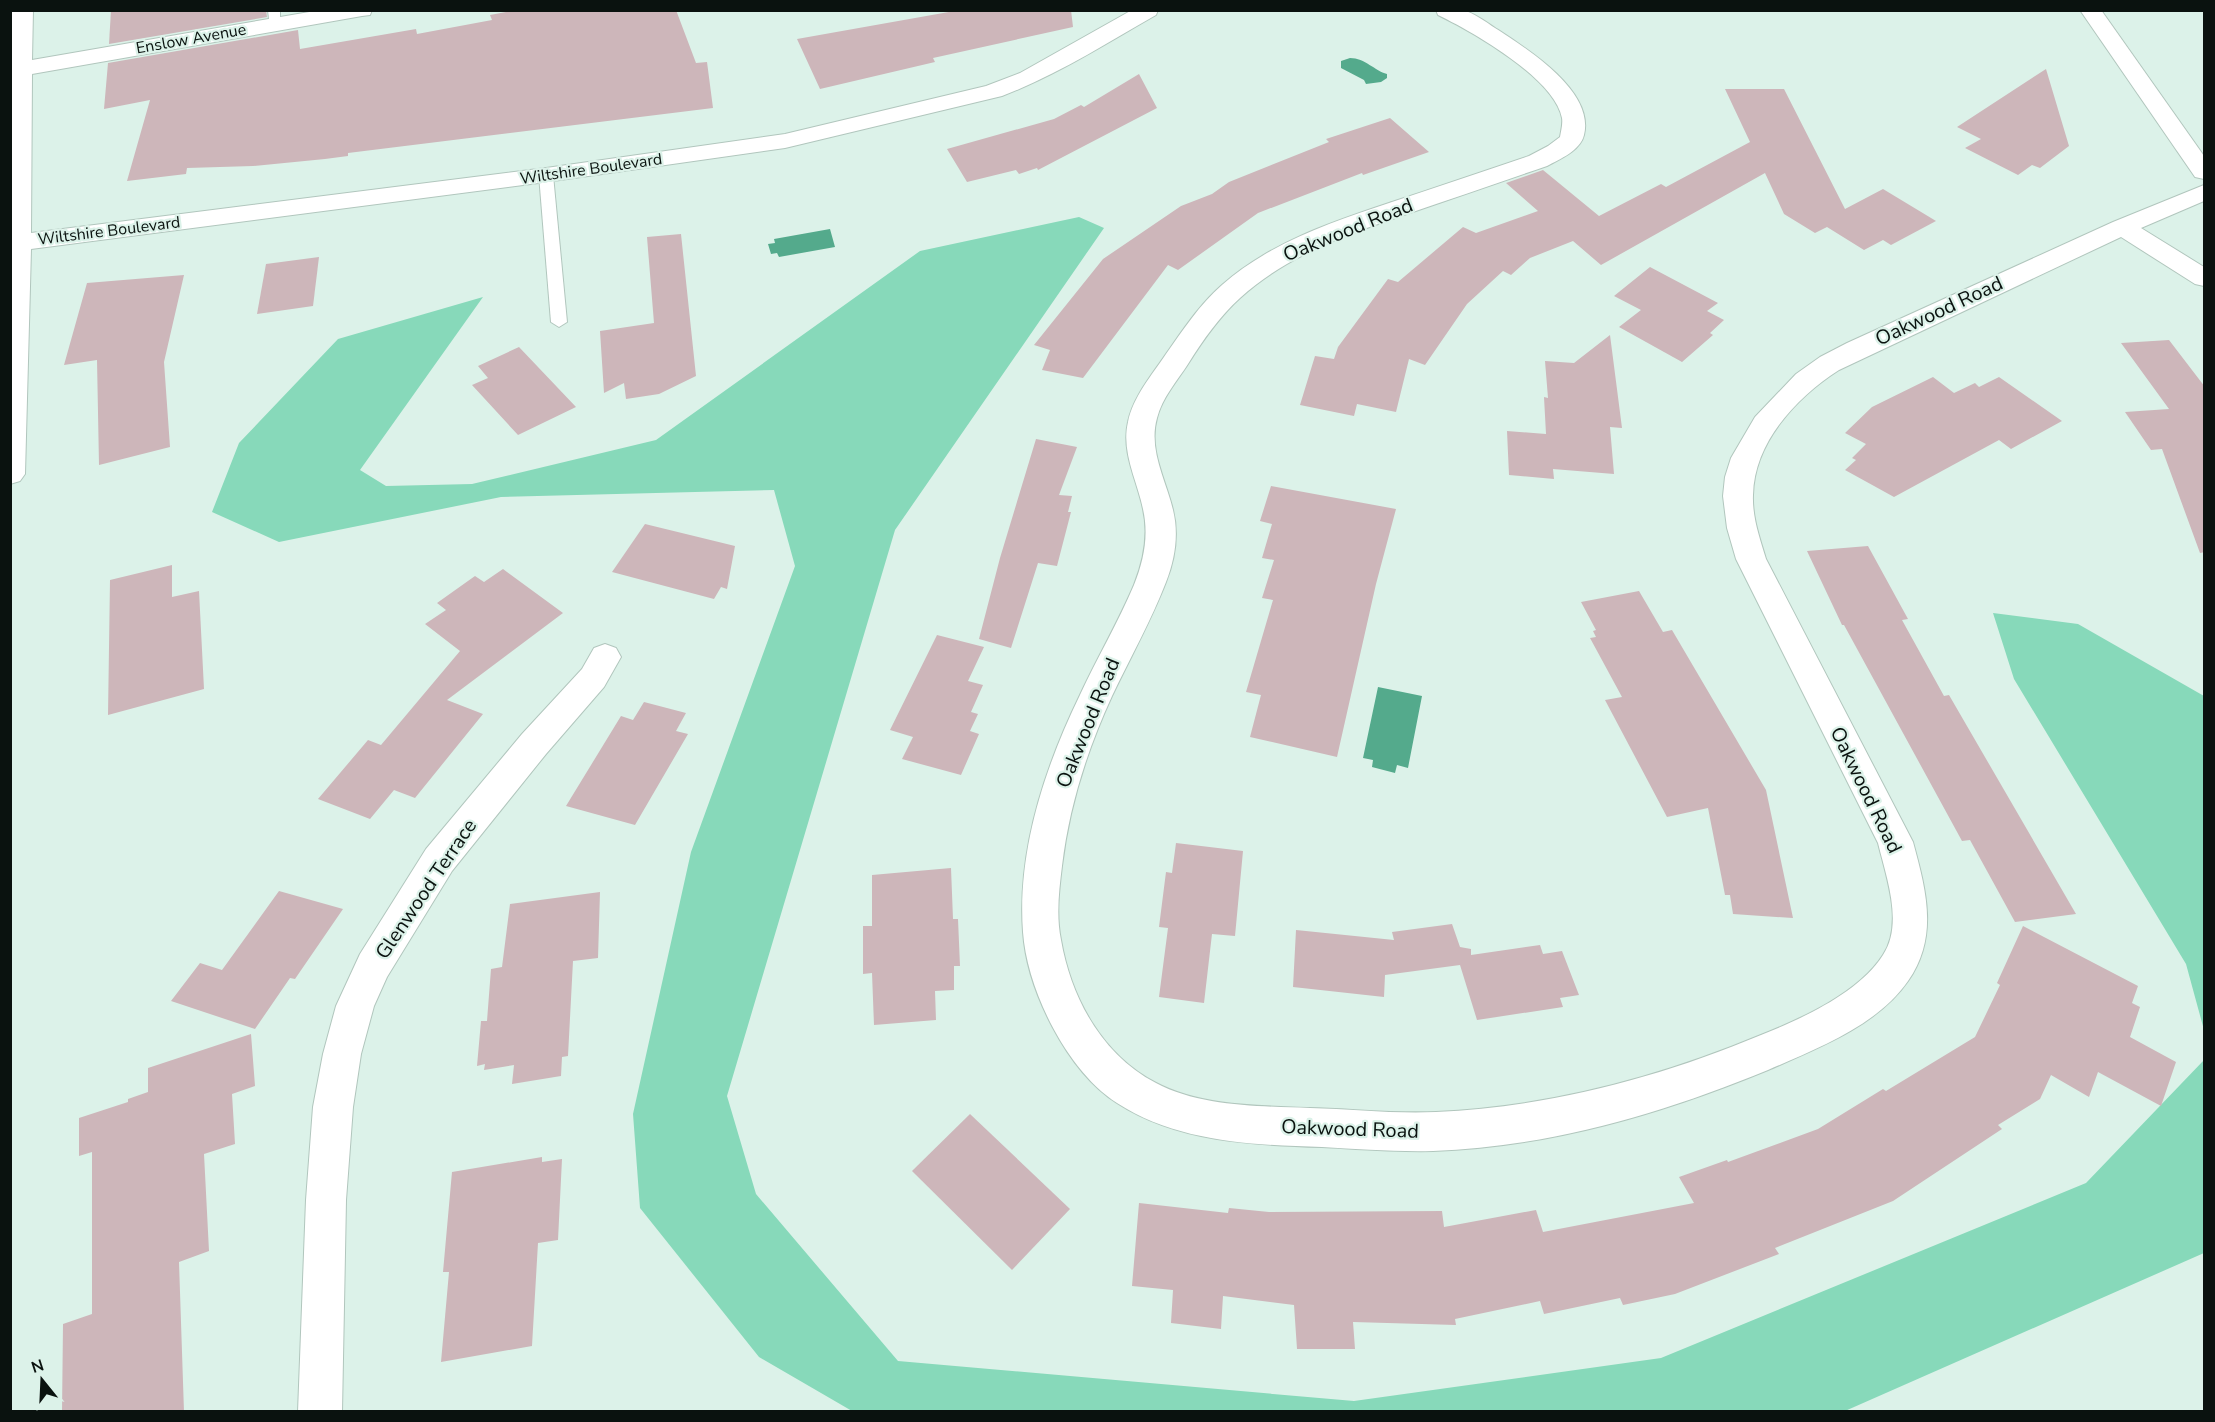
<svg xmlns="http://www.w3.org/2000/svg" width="2215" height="1422" viewBox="0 0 2215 1422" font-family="'Nunito Sans',sans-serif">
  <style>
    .green { fill: #87d9ba }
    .water { fill: #54aa8c }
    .building { fill: #cdb6ba }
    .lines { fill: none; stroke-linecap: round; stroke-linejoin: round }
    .lane-casing { stroke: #b1c6bd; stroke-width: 2 }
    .street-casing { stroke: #b1c6bd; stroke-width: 2 }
    .lane { fill: #fff; fill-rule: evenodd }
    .street { fill: #fff; fill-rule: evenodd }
    .labels { text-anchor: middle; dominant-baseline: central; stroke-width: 4.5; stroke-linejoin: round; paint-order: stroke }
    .far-street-label { font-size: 16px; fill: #0a120f; stroke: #dcf2e9 }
    .street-label { font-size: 20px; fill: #0a120f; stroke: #dcf2e9 }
  </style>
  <rect width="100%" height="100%" fill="#dcf2e9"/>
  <g class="green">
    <polygon points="1079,217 1104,228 895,530 727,1096 756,1194 898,1361 1354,1401 1661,1358 2086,1183 2204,1060 2204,1253 1845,1411 852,1411 759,1357 640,1208 633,1114 691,852 795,566 774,490 501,497 279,542 212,512 239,443 338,339 483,297 360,470 386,486 472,484 656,440 920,251"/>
    <polygon points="1993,613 2078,624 2204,696 2204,1030 2186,964 2014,679"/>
  </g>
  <g class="water">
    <path d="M1350,58c15,0 25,13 37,16v4l-6,4 -15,2 -2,-4 -23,-12v-7z"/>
    <polygon points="830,229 835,247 779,257 777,253 771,254 768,244 775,243 774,239"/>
    <polygon points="1378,687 1422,696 1408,768 1397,765 1395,773 1372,767 1373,760 1363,758"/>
  </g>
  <g class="building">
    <polygon points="111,10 266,10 267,17 109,44"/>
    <polygon points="517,10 676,10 696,63 707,62 713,108 348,153 348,156 325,159 253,166 187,168 186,174 127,181 150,100 104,109 108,63 298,30 300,49 416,29 417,34 492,20 490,15"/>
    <polygon points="960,10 1071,10 1073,27 933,58 935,62 820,89 797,39"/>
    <polygon points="2046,69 2069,146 2040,168 2032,165 2018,175 1965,148 1981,139 1957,127"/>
    <polygon points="1139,74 1157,108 1038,170 1037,168 1019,174 1016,170 967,182 947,149 1054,119 1081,105 1084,107"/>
    <polygon points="1725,89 1784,89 1845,209 1883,189 1936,221 1891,245 1883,240 1864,250 1827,227 1815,233 1784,214 1765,173 1601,265 1573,241 1530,258 1511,275 1503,271 1467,304 1425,365 1409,359 1396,412 1357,404 1354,416 1300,405 1315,356 1334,359 1338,347 1388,279 1398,282 1463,227 1476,233 1538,211 1506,183 1543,170 1599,216 1661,184 1666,187 1750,142"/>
    <polygon points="1390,118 1429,152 1363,175 1362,173 1258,213 1178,270 1168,265 1083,378 1042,370 1050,350 1034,345 1103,259 1181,206 1212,194 1229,182 1329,142 1326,139"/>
    <polygon points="681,234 696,376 659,394 626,399 624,383 604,393 600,331 654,323 647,237"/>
    <polygon points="319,257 313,306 257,314 266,264"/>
    <polygon points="1650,267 1718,303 1707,311 1724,320 1710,333 1713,335 1682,362 1619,327 1641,310 1614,296"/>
    <polygon points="184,275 164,362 170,447 99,465 97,360 64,365 87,283"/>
    <polygon points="1610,335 1622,428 1610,427 1614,474 1553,469 1554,479 1509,475 1507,431 1546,434 1544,397 1548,398 1545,361 1574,363"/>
    <polygon points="2169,340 2205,387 2205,552 2200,553 2162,449 2151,450 2125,412 2169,409 2121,343"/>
    <polygon points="519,347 576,407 518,435 472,385 488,378 478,366"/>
    <polygon points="1933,377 1954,393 1975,383 1979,387 1999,377 2062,421 2011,449 1999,440 1894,497 1845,470 1856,460 1852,458 1866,444 1845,433 1872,407"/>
    <polygon points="1036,439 1077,447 1059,495 1072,496 1068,512 1071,512 1057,566 1038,563 1011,648 979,639 1000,558"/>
    <polygon points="1271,486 1396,509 1376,584 1337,757 1250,737 1261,695 1246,692 1273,600 1262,598 1274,560 1262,558 1272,524 1260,521"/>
    <polygon points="645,524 735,546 727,589 721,587 714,599 612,572"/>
    <polygon points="1868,546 1908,619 1902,620 1944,696 1949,695 2076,914 2015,922 1970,840 1962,841 1844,625 1842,625 1807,551"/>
    <polygon points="172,565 172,597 199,591 204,689 108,715 110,580"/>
    <polygon points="503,569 563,613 447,700 483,714 415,798 394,790 370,819 318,799 368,740 381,745 460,651 425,624 446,610 437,603 475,576 484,582"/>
    <polygon points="1639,591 1663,632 1672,630 1766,790 1793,918 1733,914 1730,895 1725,895 1708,808 1667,817 1605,700 1622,697 1590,638 1596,637 1593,631 1596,630 1581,602"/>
    <polygon points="937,635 984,647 968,681 983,685 971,712 978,714 970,731 979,734 961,775 902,759 913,737 890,730"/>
    <polygon points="644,702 686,713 676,731 688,734 635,825 566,806 621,716 633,720"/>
    <polygon points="1176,843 1243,851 1235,936 1212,934 1204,1003 1159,997 1168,928 1159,927 1166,872 1172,873"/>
    <polygon points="951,868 953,919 958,919 960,966 954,966 954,990 935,991 936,1020 874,1025 872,973 863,974 863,926 872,926 872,875"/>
    <polygon points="279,891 343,909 295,979 290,978 255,1029 171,1001 200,963 222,970"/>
    <polygon points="600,892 598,958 573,961 568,1056 562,1057 561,1076 512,1084 514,1065 484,1070 485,1064 477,1066 481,1021 487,1021 491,969 502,967 510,904"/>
    <polygon points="1452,924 1460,947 1471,949 1471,955 1540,945 1543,954 1562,951 1579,995 1560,998 1563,1007 1477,1020 1460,965 1385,975 1384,997 1293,987 1296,930 1394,940 1392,932"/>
    <polygon points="2023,926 2138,986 2132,1003 2140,1007 2130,1037 2176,1062 2161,1106 2098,1072 2089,1097 2051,1075 2040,1099 1998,1125 2002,1129 1893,1201 1775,1248 1779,1254 1675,1294 1623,1305 1620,1298 1544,1314 1540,1301 1455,1319 1456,1325 1353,1322 1355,1349 1297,1349 1294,1305 1223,1296 1221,1329 1171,1323 1173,1290 1132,1286 1139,1203 1228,1213 1229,1208 1269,1212 1442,1211 1444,1227 1536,1210 1543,1232 1694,1203 1679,1177 1727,1160 1728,1162 1818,1129 1883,1089 1886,1091 1975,1037 2000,985 1997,983"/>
    <polygon points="251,1034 255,1086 232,1094 235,1144 204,1154 209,1251 179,1262 184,1412 62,1412 63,1324 92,1314 92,1152 79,1156 79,1118 128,1102 128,1099 148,1092 148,1068"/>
    <polygon points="970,1114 1070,1209 1012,1270 912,1171"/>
    <polygon points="542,1157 542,1162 562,1159 558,1240 538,1243 532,1346 441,1362 449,1272 443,1272 452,1172"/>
  </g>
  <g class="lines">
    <g class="lane-casing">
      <g id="lane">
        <polygon points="268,10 280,10 280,28 270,28"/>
        <polygon points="546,171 553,175 567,322 559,327 551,322 539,175"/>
      </g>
    </g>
    <g class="street-casing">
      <g id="street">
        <path d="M11,10h22l-1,50 289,-50h51l-2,5 -8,1 -330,58 -1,159 515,-65 239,-34 201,-48 34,-13 112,-63h26l-2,5c-51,29 -99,60 -154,81l-217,52 -239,34 -515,67 -6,225 -5,7 -10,3z"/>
        <path d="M1436,10c8,0 19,-1 27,0 11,3 23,12 32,18 31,20 100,63 89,107 -4,16 -24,24 -37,31 -47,16 -93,32 -140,48 -59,20 -120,41 -167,84 -21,19 -37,42 -52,66 -11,17 -26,34 -31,54 -9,32 9,62 16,92 6,24 2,49 -7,72 -15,39 -36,76 -54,114 -25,54 -43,111 -50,170 -3,24 -6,50 -1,74 10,58 41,115 95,143 45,24 104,23 154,25 42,1 84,6 126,4 113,-5 222,-34 325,-77 40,-16 98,-42 122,-80 21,-31 3,-79 -5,-112l-142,-284 -9,-31 -4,-32 2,-19 6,-19 24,-41 41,-43 24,-17 27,-14 266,-121 91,-37v16l-63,27 63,39v19l-9,-2 -74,-47 -282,133c-42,27 -85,72 -86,125 -1,22 7,44 13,64l147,283c13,48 26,95 -5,139 -31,45 -92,68 -140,89 -107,44 -219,77 -335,81 -37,1 -74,-2 -111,-4 -70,-2 -145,-5 -205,-44 -50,-32 -90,-113 -94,-171 -6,-81 22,-165 57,-237 17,-37 38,-72 54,-110 10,-25 15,-50 9,-76 -6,-29 -22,-57 -15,-87 5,-25 24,-47 38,-68 17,-24 34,-50 56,-69 49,-43 110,-63 170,-83 46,-15 92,-31 137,-46l19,-10 12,-9c1,-6 3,-13 2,-19 -8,-40 -89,-86 -124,-103z"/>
        <polygon points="2080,10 2101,10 2204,156 2204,179 2195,177"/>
        <polygon points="605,644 616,648 621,657 604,687 546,754 452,871 387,977 374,1006 361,1054 353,1107 346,1200 342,1412 298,1412 306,1200 313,1107 323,1054 336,1006 360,954 426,849 522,734 582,669 594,648"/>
      </g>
    </g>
    <use href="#lane" class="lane"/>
    <use href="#street" class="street"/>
  </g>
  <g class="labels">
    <g class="far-street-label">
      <text transform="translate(191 39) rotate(-10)">Enslow Avenue</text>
      <text transform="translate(591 169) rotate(-8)">Wiltshire Boulevard</text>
      <text transform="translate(109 231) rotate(-7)">Wiltshire Boulevard</text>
    </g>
    <g class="street-label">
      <text transform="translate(1348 230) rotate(-22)">Oakwood Road</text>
      <text transform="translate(1939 311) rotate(-25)">Oakwood Road</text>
      <text transform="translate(1088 723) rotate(-68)">Oakwood Road</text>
      <text transform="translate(1866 790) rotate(64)">Oakwood Road</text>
      <text transform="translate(426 889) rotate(-56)">Glenwood Terrace</text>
      <text transform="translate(1350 1129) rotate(2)">Oakwood Road</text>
    </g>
  </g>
  <rect width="2215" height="1422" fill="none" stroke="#0a120f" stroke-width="24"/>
  <g transform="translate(42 1380) rotate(342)" stroke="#dcf2e9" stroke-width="4.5" paint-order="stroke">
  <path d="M0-4.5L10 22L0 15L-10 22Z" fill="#0a120f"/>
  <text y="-9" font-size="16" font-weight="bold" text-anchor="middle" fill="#0a120f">N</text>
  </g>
</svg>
